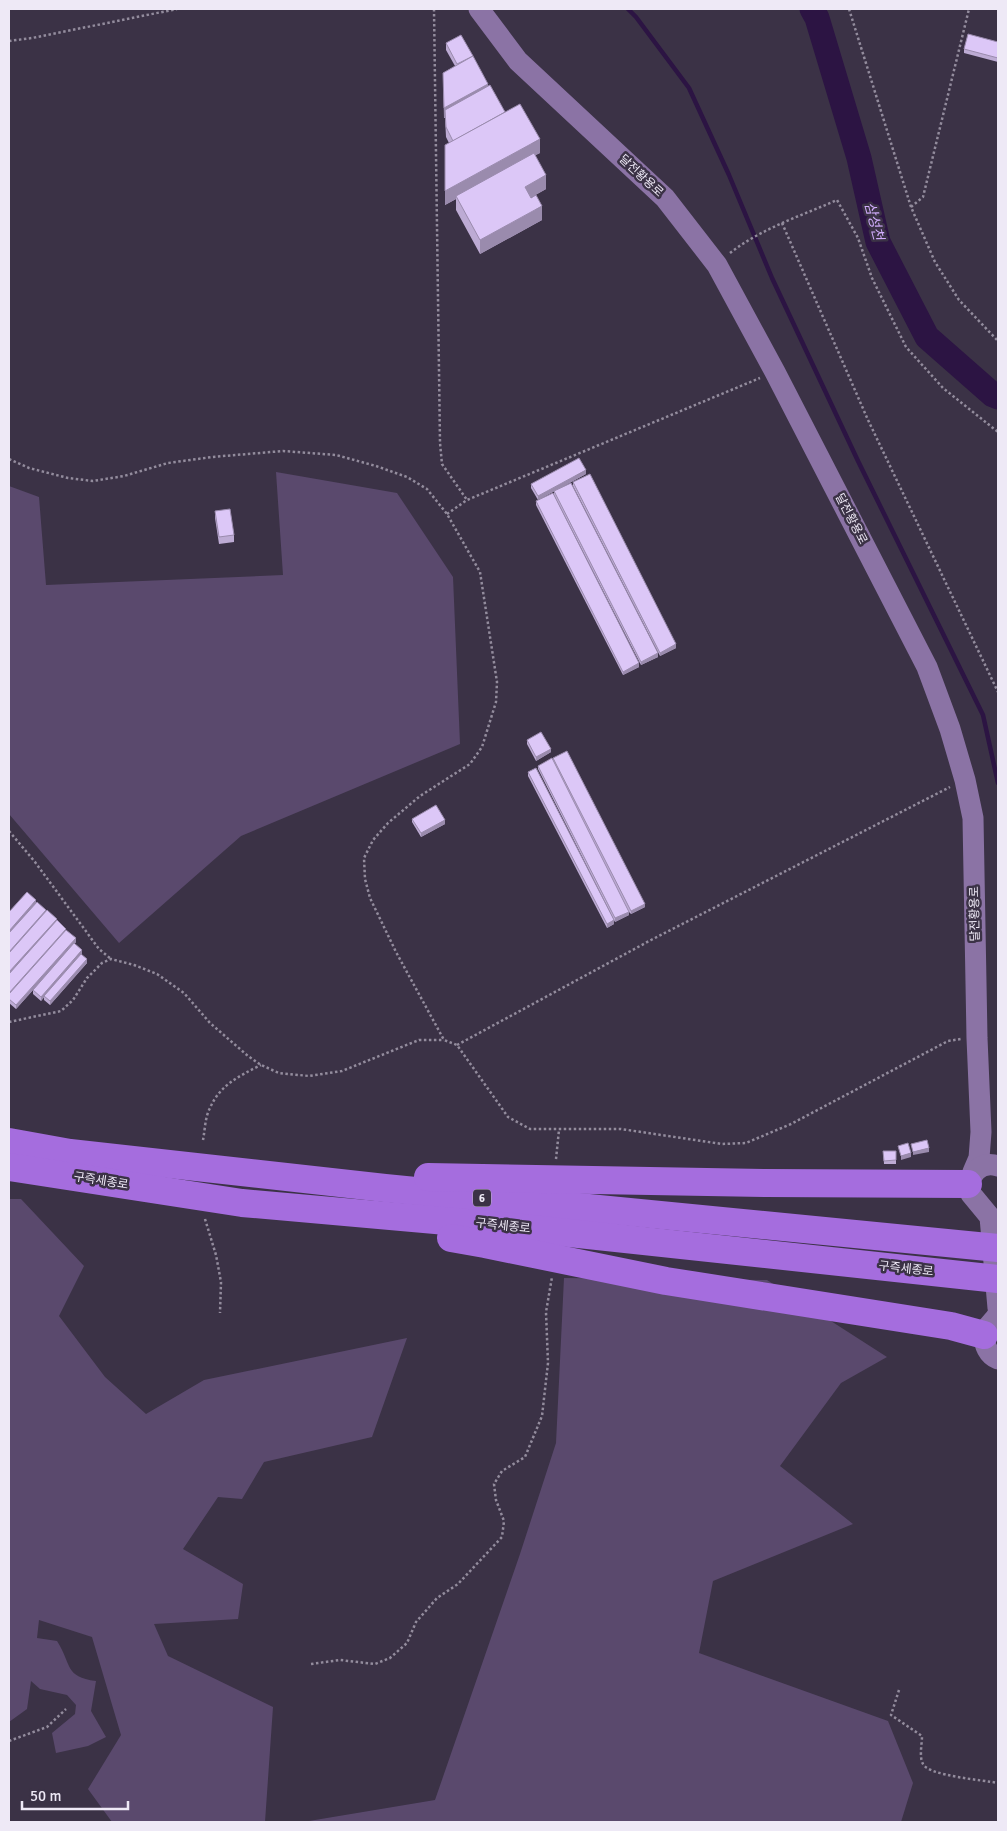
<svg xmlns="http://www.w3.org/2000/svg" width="1007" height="1831" viewBox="0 0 1007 1831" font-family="Signika,'Noto Sans KR',sans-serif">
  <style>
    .green { fill: #5a496d }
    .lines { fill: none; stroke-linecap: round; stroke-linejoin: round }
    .stream { stroke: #2c1443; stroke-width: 4.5 }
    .river { stroke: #2c1443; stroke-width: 25 }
    .path { stroke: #938c9d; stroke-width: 2.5; stroke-dasharray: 2.5 2.5; stroke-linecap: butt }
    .secondary { stroke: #8b73a5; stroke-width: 21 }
    .highway { stroke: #a56dde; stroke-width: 28 }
    .wall { fill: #bdabd4 }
    .shaded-wall { fill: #9a8bad }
    .building { fill: #dcc7f7; stroke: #9a8bad }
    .labels { text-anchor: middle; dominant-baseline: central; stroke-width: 5; stroke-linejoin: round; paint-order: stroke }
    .shield { fill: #3b3246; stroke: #b8b2c1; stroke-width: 1 }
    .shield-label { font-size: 11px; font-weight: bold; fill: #eee9f6 }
    .street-label { font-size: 12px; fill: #eee9f6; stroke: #3b3246 }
    .water-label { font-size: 14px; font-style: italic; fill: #d2adfd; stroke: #3b3246 }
  </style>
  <rect width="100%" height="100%" fill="#3b3246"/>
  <g class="green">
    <polygon points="276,472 397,493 453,577 460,744 241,836 119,943 9,814 9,486 39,497 46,585 283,575"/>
    <path d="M9,1199h12l63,67 -25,50 46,61 41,37 58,-34 203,-42 -35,99 -108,25 -22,37 -24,-2 -35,52 60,35 -5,35 -84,5 14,32 105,51 -8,115h-153l-24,-33 33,-54 -29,-98 -53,-17 -2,18 20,3c15,23 7,36 39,40l-5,30 15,26 -18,9 -32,7 -4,-20 23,-19 1,-9 -9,-10 -27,-6 -9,-8 -4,28 -18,13z"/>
    <polygon points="564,1278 767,1280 887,1357 841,1383 780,1466 853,1524 713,1581 699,1653 888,1721 913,1783 901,1822 303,1822 435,1800 520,1554 556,1443"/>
  </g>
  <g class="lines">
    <polyline class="stream" points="628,9 636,17 689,88 729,175 772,278 858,461 983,715 998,783"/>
    <polyline class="river" points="812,9 817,18 859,158 878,242 927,337 993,395 998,397"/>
    <g class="path">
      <polyline points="434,9 440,443 442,464 467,500"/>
      <polyline points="849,9 911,207 935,262 959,300 998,341"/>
      <polyline points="9,41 32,38 177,9"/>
      <polyline points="911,207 923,197 969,9"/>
      <polyline points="782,223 868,420 998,692"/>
      <path d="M730,253c32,-25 71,-37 107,-53l21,38 14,40 34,69 37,41 55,44"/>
      <polyline points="9,459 29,468 68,478 93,481 124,476 168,463 212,457 283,451 336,455 376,466 407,477 427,489 447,514 480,572 497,682 496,702 482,747 470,764 420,796 388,823 373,840 364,858 365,879 370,898 396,952 444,1040 457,1045 508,1117 530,1129 621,1129 722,1144 746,1143 791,1124 948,1041 961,1039"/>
      <polyline points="447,514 467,500 760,378"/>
      <polyline points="9,831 35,862 99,949 111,959"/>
      <polyline points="9,1022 61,1011 73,1000 87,978 102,963 111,959 134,965 157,974 184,993 210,1023 248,1056 261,1065 279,1073 309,1076 342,1071 419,1040 444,1040"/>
      <polyline points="457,1045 651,940 950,787"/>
      <path d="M203,1140c2,-10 2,-23 7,-32 10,-23 29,-32 51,-43"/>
      <polyline points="556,1159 559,1130"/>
      <polyline points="205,1219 216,1255 221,1282 220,1313"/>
      <polyline points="311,1664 340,1660 375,1664 390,1658 407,1643 416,1622 437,1598 458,1584 502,1537 504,1521 496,1500 494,1484 502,1471 525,1457 542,1416 548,1363 546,1312 552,1277"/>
      <path d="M899,1690l-8,25 31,21c0,8 -3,21 1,28 6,12 60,16 75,19"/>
      <polyline points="9,1741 47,1727 66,1709"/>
    </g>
    <g class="secondary">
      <polyline points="479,9 518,61 665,198 717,265 775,372 927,667 950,729 965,780 973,818 977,1038 981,1132 979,1158 973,1172"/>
      <path d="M998,1166c-15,-5 -25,4 -30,18l3,10 19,23 8,91"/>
      <path d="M998,1314c-4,8 -12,11 -14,21 0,10 4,20 14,24"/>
    </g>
    <g class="highway">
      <polyline points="9,1142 70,1153 385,1188 998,1248"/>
      <polyline points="9,1167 242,1203 513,1227 998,1279"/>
      <polyline points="428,1177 766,1183 968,1184"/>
      <polyline points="451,1238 485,1244 666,1281 951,1326 984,1335"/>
    </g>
  </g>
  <g class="wall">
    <polygon points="998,42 998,62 964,53 964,49"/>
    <polygon points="446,43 473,57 488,86 505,112 540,153 535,155 546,189 530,198 542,220 480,254 456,210 456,199 445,205 449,143 446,137 445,118 444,118 443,73 455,66 446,50"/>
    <polygon points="586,474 538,500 531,488 531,484"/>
    <polygon points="573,482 676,648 660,656 573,486"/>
    <polygon points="554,491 658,657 641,665 554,495"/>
    <polygon points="536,501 639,667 623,675 536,505"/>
    <polygon points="215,511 234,535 234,542 219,544 215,518"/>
    <polygon points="527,740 551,752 536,761 527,744"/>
    <polygon points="553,758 645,907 631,914 629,912 629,915 615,922 538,769 538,766 553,761"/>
    <polygon points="528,772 614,924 607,928 528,776"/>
    <polygon points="412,819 445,824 421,837 412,822"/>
    <polygon points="36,903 57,920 66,930 76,942 16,1009 9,1003 9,912"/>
    <polygon points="82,954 82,955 87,963 50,1005 44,1000 44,997 41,1001 33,994 33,990"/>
    <polygon points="883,1151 896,1151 896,1164 884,1164"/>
  </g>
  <g class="shaded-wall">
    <polygon points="488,84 488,95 444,118 444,108"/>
    <polygon points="540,139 540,153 457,198 456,196 456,199 445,205 445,191"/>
    <polygon points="546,175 546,189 525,201 525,187"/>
    <polygon points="542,206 542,220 480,254 480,240"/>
    <polygon points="586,470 586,474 538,500 538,496"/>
    <polygon points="676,644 676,648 660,656 660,653"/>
    <polygon points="658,653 658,657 641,665 641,662"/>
    <polygon points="639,663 639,667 623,675 623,672"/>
    <polygon points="551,749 551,752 536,761 536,757"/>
    <polygon points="445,820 445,824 421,837 421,833"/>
    <polygon points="36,900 36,904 9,934 9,931"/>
    <polygon points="645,904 645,907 631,914 631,911"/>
    <polygon points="46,910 46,914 9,955 9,952"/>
    <polygon points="629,912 629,915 615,922 615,918"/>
    <polygon points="57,919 57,922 9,976 9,972"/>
    <polygon points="614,920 614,924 607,928 607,924"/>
    <polygon points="66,929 66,932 9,996 9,993"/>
    <polygon points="76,938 76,942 16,1009 16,1005"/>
    <polygon points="82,950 82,954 41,1001 41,997"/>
    <polygon points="87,959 87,963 50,1005 50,1001"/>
    <polygon points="929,1148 929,1152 913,1155 913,1152"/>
    <polygon points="911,1153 911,1157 901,1160 901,1156"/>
  </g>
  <g class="building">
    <polygon points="968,34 998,42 998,58 964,49"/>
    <polygon points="461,35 473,56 457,64 446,43"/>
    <polygon points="473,56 488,84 444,108 443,73"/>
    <polygon points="490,85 505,112 453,141 446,127 445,110"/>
    <polygon points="520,104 540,139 445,191 445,145"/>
    <polygon points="534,153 546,175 525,187 531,198 536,195 542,206 480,240 456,196"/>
    <polygon points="579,458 586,470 538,496 531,484"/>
    <polygon points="590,474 676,644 660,653 573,482"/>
    <polygon points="571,483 658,653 641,662 554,491"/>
    <polygon points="553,493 639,663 623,672 536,501"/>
    <polygon points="230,509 234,535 219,537 215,511"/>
    <polygon points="541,732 551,749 536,757 527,740"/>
    <polygon points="567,751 645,904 631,911 553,758"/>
    <polygon points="552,758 629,912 615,918 538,766"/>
    <polygon points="536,768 614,920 607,924 528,772"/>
    <polygon points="436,805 445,820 421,833 412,819"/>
    <polygon points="27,892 36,900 9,931 9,912"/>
    <polygon points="37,902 46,910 9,952 9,933"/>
    <polygon points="47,910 57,919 9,972 9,953"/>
    <polygon points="57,920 66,929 9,993 9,974"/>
    <polygon points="66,930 76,938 16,1005 9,999 9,994"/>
    <polygon points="74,943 82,950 41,997 33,990"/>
    <polygon points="81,954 87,959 50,1001 44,996"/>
    <polygon points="927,1140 929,1148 913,1152 911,1144"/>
    <polygon points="908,1143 911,1153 901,1156 898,1146"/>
    <polygon points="883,1151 896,1151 896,1160 884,1161"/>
  </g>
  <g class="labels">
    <rect class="shield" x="473" y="1189.5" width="18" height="17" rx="4"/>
    <g class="shield-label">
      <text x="482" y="1198">6</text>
    </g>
    <g class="street-label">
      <text transform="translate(641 176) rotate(43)">달전황용로</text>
      <text transform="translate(851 519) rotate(63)">달전황용로</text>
      <text transform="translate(975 914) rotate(-91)">달전황용로</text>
      <text transform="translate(101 1181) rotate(9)">구즉세종로</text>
      <text transform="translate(503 1226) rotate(6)">구즉세종로</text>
      <text transform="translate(906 1269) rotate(6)">구즉세종로</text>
    </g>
    <g class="water-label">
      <text transform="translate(874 221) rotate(75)">삼성천</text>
    </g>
  </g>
  <rect width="1007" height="1831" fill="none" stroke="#eee9f6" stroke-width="20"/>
  <path d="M22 1801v8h106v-8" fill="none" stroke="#eee9f6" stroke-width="2.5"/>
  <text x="30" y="1801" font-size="15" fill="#eee9f6" stroke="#3b3246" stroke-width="4" paint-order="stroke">50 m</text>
</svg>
